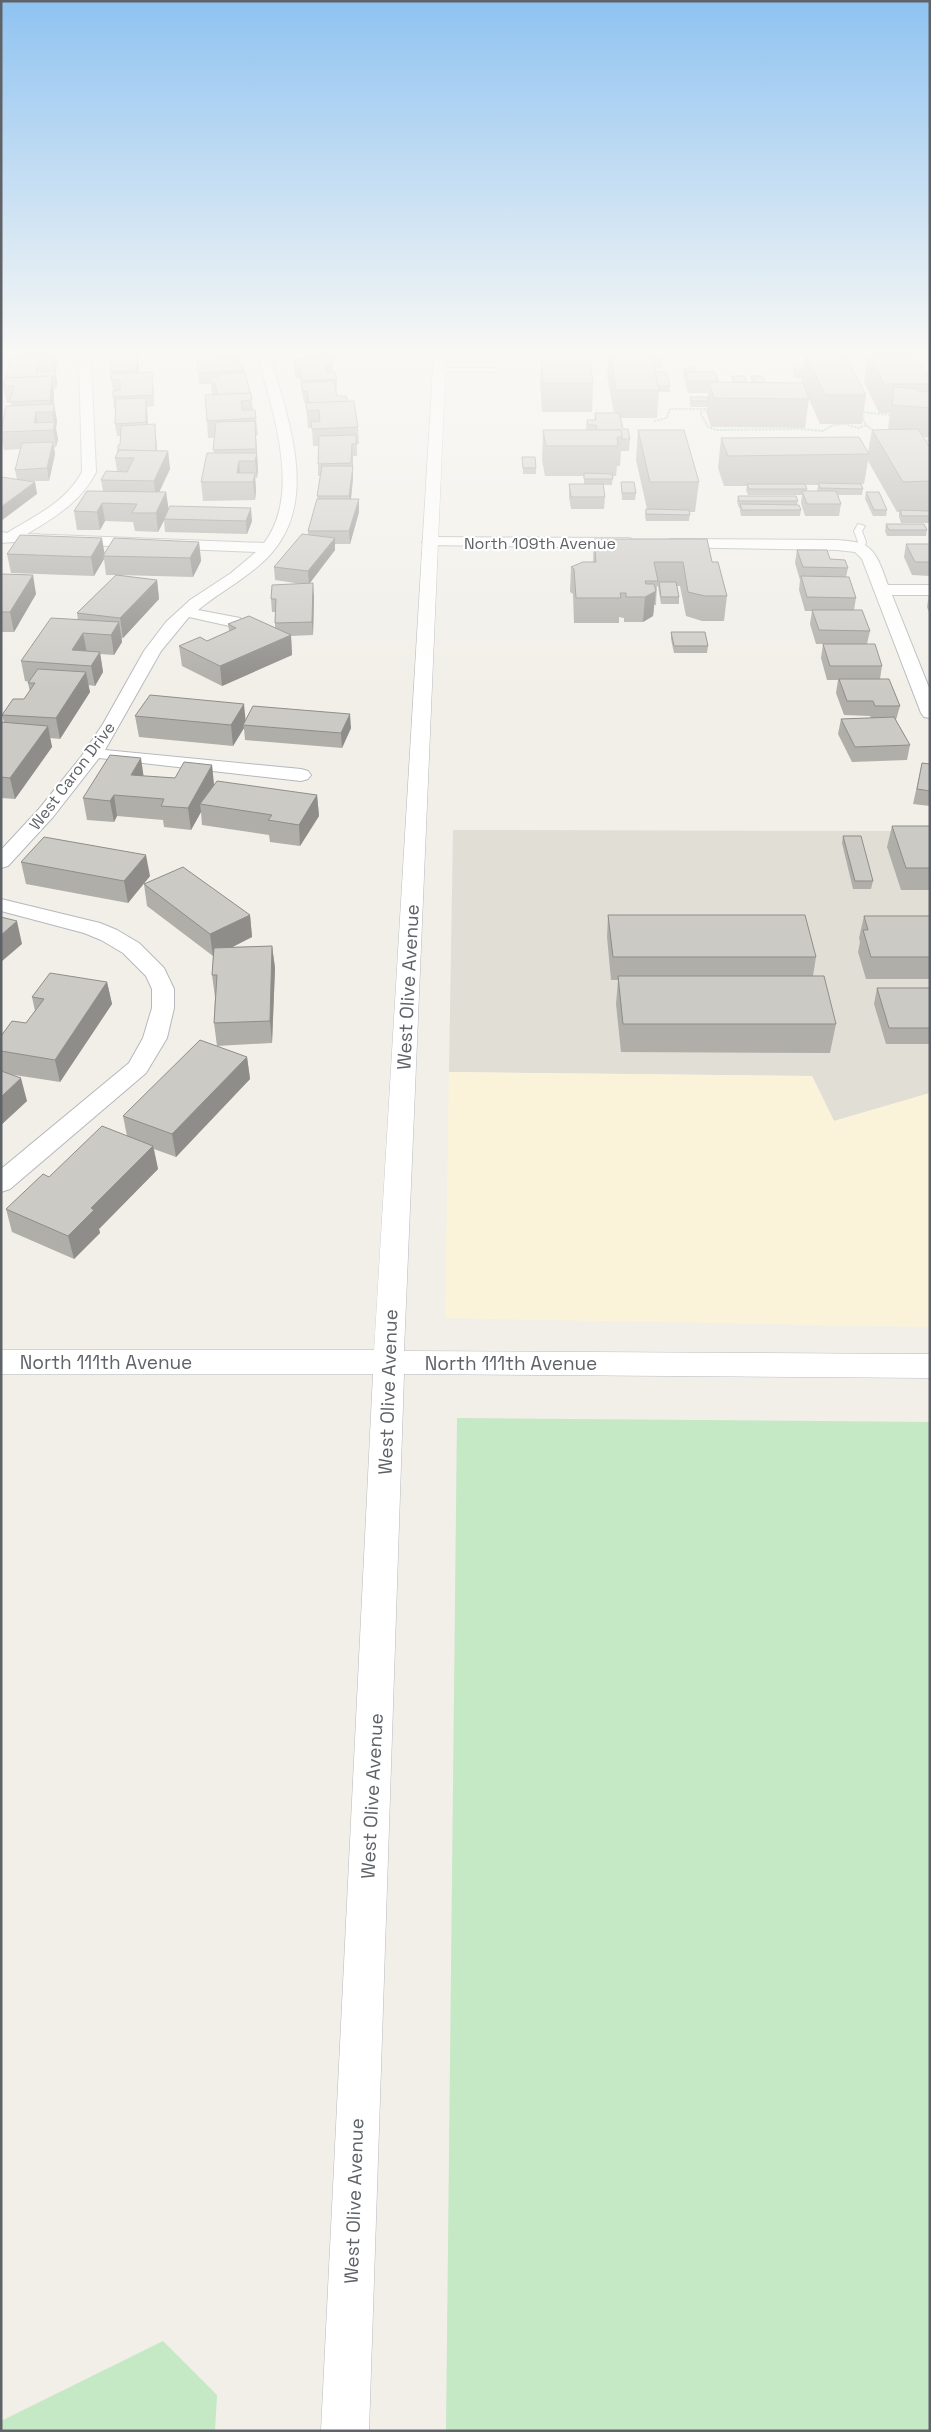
<svg xmlns="http://www.w3.org/2000/svg" width="931" height="2432" viewBox="0 0 931 2432" font-family="'Space Grotesk',sans-serif">
  <style>
    .education { fill: #e1ded6 }
    .green { fill: #c5e8c5 }
    .sand { fill: #fbf3d9 }
    .lines { fill: none; stroke-linecap: round; stroke-linejoin: round }
    .lane-casing { stroke: #b5b8bc; stroke-width: 2 }
    .street-casing { stroke: #b5b8bc; stroke-width: 2 }
    .secondary-casing { stroke: #b6babf; stroke-width: 1 }
    .path { stroke: #9cc7a9; stroke-width: 2; stroke-dasharray: 2.5 1; stroke-linecap: butt }
    .lane { fill: #fff; fill-rule: evenodd }
    .street { fill: #fff; fill-rule: evenodd }
    .secondary { fill: #fff; fill-rule: evenodd }
    .wall { fill: #afaea9; fill-rule: evenodd }
    .shaded-wall { fill: #8f8d8a }
    .building { fill: #cccac5; stroke: #8f8d8a }
    .labels { text-anchor: middle; dominant-baseline: central; stroke-width: 4.5; stroke-linejoin: round; paint-order: stroke }
    .far-street-label { font-size: 16px; fill: #5f6368; stroke: #fff }
    .street-label { font-size: 19px; fill: #5f6368; stroke: #fff }
  </style>
  <rect width="100%" height="100%" fill="#f1efe8"/>
  <polygon class="education" points="453,830 930,831 930,1093 834,1121 812,1076 449,1072"/>
  <g class="green">
    <polygon points="457,1418 930,1422 930,2431 446,2431"/>
    <polygon points="163,2341 217,2395 215,2431 1,2431 1,2421"/>
  </g>
  <polygon class="sand" points="449,1072 812,1076 834,1121 930,1093 930,1327 445,1318"/>
  <g class="lines">
    <g class="lane-casing">
      <g id="lane">
        <polygon points="439,368 495,368 498,370 495,372 437,371"/>
        <polygon points="858,524 865,526 862,531 866,542 864,548 860,550 856,548 858,542 854,531"/>
      </g>
    </g>
    <g class="street-casing">
      <g id="street">
        <path d="M81,353h12l-2,8 5,111c-15,30 -41,45 -69,62l237,9c37,-48 10,-127 -4,-180v-10h12v10c18,62 48,143 -6,196 -20,20 -46,33 -68,51l42,8 2,4 -2,4 -6,1 -45,-10 -28,34 -56,99 196,19 7,2 3,4 -3,4 -7,2 -202,-23 -46,59 -45,49 -7,2v-18l38,-41 42,-52 22,-33 41,-73 22,-29 24,-22 41,-27 25,-21 -243,-10 -12,1v-11l6,1c28,-17 59,-31 75,-61l-3,-111z"/>
        <polygon points="430,537 630,538 638,543 630,548 425,545 422,542"/>
        <path d="M671,539l166,1c8,1 20,1 27,5 14,6 19,28 24,40h42v10h-38l38,95v28l-6,-1 -3,-4 -59,-154 -7,-7 -18,-2 -171,-3 -3,-3 3,-3z"/>
        <polygon points="1,899 100,923 117,930 139,943 164,968 174,989 174,1008 167,1038 146,1073 10,1189 1,1192 1,1169 129,1063 143,1038 152,1008 152,989 146,976 123,953 101,940 84,933 1,911"/>
      </g>
    </g>
    <g class="secondary-casing">
      <polygon id="secondary" points="434,353 446,353 404,1351 930,1354 930,1378 404,1374 369,2431 321,2431 373,1374 1,1374 1,1350 374,1350"/>
    </g>
    <g class="path">
      <polyline points="860,412 891,415"/>
      <polyline points="654,421 667,418 670,409 706,409 700,413 708,427 716,430 800,429 823,431 833,425 844,424 859,428 866,425 861,415"/>
      <polyline points="866,425 875,432"/>
      <polyline points="923,440 930,441"/>
    </g>
    <use href="#lane" class="lane"/>
    <use href="#street" class="street"/>
    <use href="#secondary" class="secondary"/>
  </g>
  <g class="wall">
    <polygon points="22,353 60,353 56,360 57,367 55,373 57,382 56,389 54,389 54,404 57,421 56,428 58,439 56,447 54,448 55,454 49,481 32,481 35,482 37,494 17,479 15,470 21,449 4,450 1,436 1,429 11,406 11,403 7,403 3,386 6,378 22,357"/>
    <polygon points="111,353 160,353 158,356 139,355 139,372 153,383 154,406 147,407 148,425 156,436 157,451 168,451 170,469 159,492 166,492 168,509 252,521 247,534 165,532 164,520 158,532 135,531 133,522 105,521 100,530 77,530 74,511 103,491 101,480 117,471 115,458 120,445 121,436 117,436 115,424 116,409 114,409 113,397 113,391 110,371"/>
    <polygon points="194,353 240,353 239,355 240,364 243,364 250,393 251,393 253,410 256,418 258,435 256,436 258,470 257,478 255,478 256,491 255,500 203,501 201,482 214,453 214,438 208,438 207,421 212,395 211,384 199,384 196,357 194,357"/>
    <polygon points="304,353 347,353 332,361 333,372 337,379 337,391 336,391 337,396 348,402 358,427 359,444 357,444 357,456 353,456 353,478 351,499 359,512 350,544 335,544 335,550 310,583 314,597 313,635 291,636 292,655 222,686 182,666 179,646 207,641 229,631 228,624 275,628 275,612 272,612 271,599 302,584 275,580 274,567 308,535 308,531 317,499 320,476 318,476 318,464 319,446 313,446 312,428 308,428 306,403 307,403 304,403 300,378 296,378 294,370 293,359 304,358"/>
    <polygon points="541,353 593,383 592,412 542,412 540,380"/>
    <polygon points="609,353 651,353 652,358 662,362 662,368 654,368 655,372 670,386 670,392 659,392 657,418 621,418 623,429 630,439 629,451 621,451 620,466 617,466 616,476 613,476 612,485 603,485 605,497 604,509 571,509 569,497 569,484 584,484 584,476 545,476 542,460 543,430 586,430 587,420 594,420 595,413 614,413 607,376"/>
    <polygon points="805,353 866,395 862,424 820,424 809,399 805,428 711,427 706,411 707,407 690,407 690,397 708,397 708,393 688,393 683,374 684,368 696,372 718,381 718,382 732,382 732,376 747,382 751,382 751,376 765,383 802,383 801,381 802,378 794,378 793,374 794,368 803,368"/>
    <path d="M868,354l57,19 5,3v62l-7,-1 7,11v75h-29l-2,-6v-5h-2l-29,-51 -4,23h-3l2,5 -1,6h-24l3,9 -2,12h-34l-4,-13 1,-8h-54l-2,-5 1,-4h-23l-6,-18 3,-30 147,14 4,-22 16,-1 2,-16h-11l-15,-31zM805,485h13l-1,6h-10v-2z"/>
    <polygon points="638,430 699,482 695,512 690,512 689,521 646,521 645,516 646,509 647,509 636,460"/>
    <polygon points="522,457 536,468 536,474 523,474"/>
    <polygon points="621,482 636,493 635,500 622,500"/>
    <polygon points="866,492 887,510 886,516 873,516 865,499"/>
    <polygon points="738,496 798,501 797,505 801,510 800,516 741,516 740,511 740,508 739,508 737,502"/>
    <polygon points="886,524 927,530 926,536 887,536 885,531"/>
    <polygon points="594,539 712,562 727,596 724,621 702,621 686,616 680,586 677,586 679,597 679,604 661,604 658,586 657,586 656,605 654,605 653,616 643,622 624,622 624,618 619,617 619,623 574,623 573,594 570,592 571,567 593,562"/>
    <polygon points="199,542 201,561 193,577 119,575 157,580 159,599 123,638 122,638 122,642 114,655 100,654 103,672 95,686 88,685 90,692 60,739 50,738 52,747 15,799 1,798 1,722 4,722 2,715 24,699 30,692 28,683 29,682 25,681 21,661 78,620 77,613 116,575 106,575 104,559 94,576 11,573 7,554 105,554"/>
    <polygon points="906,544 930,544 930,576 912,575 904,557"/>
    <polygon points="797,550 830,559 848,568 846,577 856,598 854,610 870,631 867,644 882,666 880,679 900,706 896,720 910,745 907,760 852,762 838,734 841,719 871,718 870,716 844,715 836,693 838,680 827,680 821,658 823,644 816,644 810,624 812,611 805,611 799,590 800,580 795,563"/>
    <polygon points="1,574 36,594 14,632 1,632"/>
    <polygon points="929,594 930,594 930,615 927,607"/>
    <polygon points="671,632 708,646 707,653 674,653 671,639"/>
    <polygon points="135,716 246,721 351,728 342,748 245,740 244,728 233,746 139,737"/>
    <polygon points="922,763 930,764 930,806 913,804"/>
    <polygon points="212,765 214,785 317,795 319,816 300,846 270,842 269,835 202,825 201,812 191,830 164,827 163,820 117,816 114,822 87,820 83,798 144,776 175,778"/>
    <polygon points="892,826 930,826 930,890 901,890 887,847"/>
    <polygon points="843,836 873,881 871,889 853,889 842,843"/>
    <polygon points="21,862 150,876 128,903 26,884"/>
    <polygon points="144,884 250,915 252,937 232,947 272,946 275,968 272,1043 217,1046 214,1023 215,997 212,975 213,956 147,906"/>
    <polygon points="608,915 816,957 813,976 836,1024 830,1053 621,1052 616,1004 618,980 611,980 607,937"/>
    <polygon points="864,916 930,916 930,979 866,979 858,952 860,942 859,938"/>
    <polygon points="107,982 112,1004 60,1082 8,1074 27,1101 1,1125 1,1036 26,1023 35,1011 32,997"/>
    <polygon points="877,988 930,988 930,1044 886,1044 874,1004"/>
    <polygon points="247,1057 250,1079 176,1157 154,1149 158,1169 99,1229 100,1233 74,1259 12,1232 6,1209 49,1177 127,1136 123,1116"/>
  </g>
  <g class="shaded-wall">
    <polygon points="52,353 60,353 56,360 57,367 56,373"/>
    <polygon points="138,353 139,359 139,382 137,370"/>
    <polygon points="324,353 347,353 332,361 325,362"/>
    <polygon points="37,363 39,374 36,372"/>
    <polygon points="55,371 57,382 56,389 54,377"/>
    <polygon points="152,372 153,383 154,406 153,395"/>
    <polygon points="52,376 54,393 54,404 57,421 56,428 58,439 56,447 53,430 54,423 50,400"/>
    <polygon points="146,398 147,410 148,434 146,422"/>
    <polygon points="36,412 39,430 34,423"/>
    <polygon points="255,421 258,470 257,478 255,461 256,454"/>
    <polygon points="155,424 156,436 157,464 156,452"/>
    <polygon points="53,442 55,454 49,481 47,468"/>
    <polygon points="352,444 353,478 350,508 349,496 352,472"/>
    <polygon points="168,451 170,469 156,499 154,481"/>
    <polygon points="239,461 241,479 237,473"/>
    <polygon points="255,473 256,491 255,500 253,482"/>
    <polygon points="35,482 37,494 1,521 1,507"/>
    <polygon points="166,492 169,511 158,532 156,513"/>
    <polygon points="359,499 359,512 350,544 349,531"/>
    <polygon points="102,503 105,521 100,530 97,512"/>
    <polygon points="251,508 252,521 247,534 246,521"/>
    <polygon points="102,538 105,556 103,556 104,559 94,576 91,557"/>
    <polygon points="335,538 335,550 309,584 308,571"/>
    <polygon points="199,542 201,561 193,577 190,558"/>
    <polygon points="33,575 36,594 14,632 10,612"/>
    <polygon points="157,580 159,599 123,638 120,618"/>
    <polygon points="313,583 314,597 313,635 312,622"/>
    <polygon points="656,591 653,616 643,622 645,597"/>
    <polygon points="119,622 122,642 114,655 111,635"/>
    <polygon points="83,633 87,653 72,650"/>
    <polygon points="291,635 292,655 222,686 220,666"/>
    <polygon points="100,652 103,672 95,686 91,666"/>
    <polygon points="86,672 90,692 60,739 56,718"/>
    <polygon points="244,704 246,724 243,725 244,728 233,746 231,725"/>
    <polygon points="350,714 351,728 342,748 341,733"/>
    <polygon points="48,726 52,747 15,799 10,778"/>
    <polygon points="141,758 144,779 131,775"/>
    <polygon points="212,765 214,786 200,804 201,812 191,830 188,808"/>
    <polygon points="114,795 117,816 114,822 110,801"/>
    <polygon points="317,795 319,816 300,846 299,825"/>
    <polygon points="146,855 150,876 128,903 124,881"/>
    <polygon points="250,915 252,937 213,957 210,934"/>
    <polygon points="17,921 22,944 1,962 1,935"/>
    <polygon points="272,946 275,968 272,1043 270,1021"/>
    <polygon points="107,982 112,1004 60,1082 55,1060"/>
    <polygon points="247,1057 250,1079 176,1157 172,1134"/>
    <polygon points="21,1078 27,1101 1,1125 1,1097"/>
    <polygon points="153,1146 158,1169 99,1229 100,1233 74,1259 68,1236 91,1208"/>
  </g>
  <g class="building">
    <polygon points="111,353 138,353 137,370 110,371"/>
    <polygon points="196,353 238,353 239,355 223,355 224,360 233,359 234,365 243,364 244,370 198,373"/>
    <polygon points="541,353 589,353 593,383 543,383"/>
    <polygon points="610,353 651,353 659,390 616,390"/>
    <polygon points="805,353 844,353 866,395 825,395"/>
    <polygon points="868,354 914,354 930,381 930,384 884,384"/>
    <polygon points="55,355 54,362 37,363 36,372 55,371 54,377 52,378 52,376 6,378 10,357"/>
    <polygon points="331,357 332,364 325,364 327,372 335,372 337,379 302,381 299,366 295,367 293,359"/>
    <polygon points="652,358 662,359 662,362 653,362"/>
    <polygon points="684,368 695,368 696,372 686,372 686,376"/>
    <polygon points="794,368 803,368 802,372 795,372"/>
    <polygon points="152,372 153,395 113,397 113,391 120,390 120,380 111,380 111,374"/>
    <polygon points="245,372 250,393 217,395 215,383 211,383 210,377 218,377 217,374"/>
    <polygon points="655,372 667,372 670,386 658,386"/>
    <polygon points="686,372 715,372 718,381 689,381"/>
    <polygon points="925,373 928,373 930,376 930,381"/>
    <polygon points="52,376 50,400 10,402 14,386 3,386 5,378"/>
    <polygon points="732,376 744,376 747,382 735,382"/>
    <polygon points="751,376 763,376 765,383 754,382"/>
    <polygon points="333,381 337,396 346,396 348,402 309,403 307,391 303,392 301,383"/>
    <polygon points="709,382 803,383 809,399 714,398"/>
    <polygon points="894,387 918,389 918,391 930,392 930,408 892,405"/>
    <polygon points="251,393 252,400 241,401 242,410 255,410 256,418 207,421 205,395"/>
    <polygon points="690,397 708,397 707,401 691,401"/>
    <polygon points="146,398 146,422 115,424 116,399"/>
    <polygon points="354,401 358,427 312,429 311,422 320,421 319,410 307,411 306,403"/>
    <polygon points="54,404 53,412 36,412 34,423 55,422 53,430 1,432 6,406"/>
    <polygon points="595,413 619,413 623,429 628,429 630,439 622,439 621,430 597,430 596,425 588,425 587,420 596,420"/>
    <polygon points="255,421 256,449 213,450 216,422"/>
    <polygon points="155,424 156,451 119,450 118,452 118,445 120,445 121,426"/>
    <polygon points="918,429 930,448 930,481 903,482 872,430"/>
    <polygon points="543,430 621,430 622,437 617,437 618,446 546,446"/>
    <polygon points="638,430 684,430 699,482 650,482"/>
    <polygon points="356,435 356,444 352,444 351,463 318,464 319,436"/>
    <polygon points="859,437 869,454 728,456 721,438"/>
    <polygon points="53,442 47,468 15,470 22,443"/>
    <polygon points="119,450 168,451 154,481 101,480 106,471 127,472 134,458 115,458"/>
    <polygon points="207,453 257,453 255,461 239,461 237,473 255,473 253,482 201,482"/>
    <polygon points="522,457 535,457 536,468 523,468"/>
    <polygon points="322,466 353,466 349,496 317,496"/>
    <polygon points="584,473 612,474 613,479 584,479"/>
    <polygon points="1,477 35,482 1,507"/>
    <polygon points="621,482 634,482 636,493 622,493"/>
    <polygon points="818,483 861,484 863,489 820,488"/>
    <polygon points="569,484 603,484 605,497 571,497"/>
    <polygon points="747,484 805,484 807,489 749,489"/>
    <polygon points="87,491 166,492 156,513 132,513 137,504 102,503 97,512 74,511"/>
    <polygon points="802,491 836,491 841,504 807,504"/>
    <polygon points="866,492 879,492 887,510 874,510"/>
    <polygon points="738,496 796,496 798,501 739,501"/>
    <polygon points="317,499 359,499 349,531 308,531"/>
    <polygon points="740,504 799,505 801,510 742,510"/>
    <polygon points="170,506 251,508 246,521 164,519"/>
    <polygon points="646,509 689,510 690,515 646,514"/>
    <polygon points="900,510 930,511 930,516 902,516"/>
    <polygon points="886,524 924,524 927,530 889,530"/>
    <polygon points="302,534 335,538 308,571 274,567"/>
    <polygon points="20,535 102,538 91,557 7,554"/>
    <polygon points="114,538 199,542 190,558 103,556"/>
    <polygon points="594,539 707,539 712,562 718,562 727,596 705,596 688,592 683,562 654,562 658,581 645,581 646,584 654,584 656,591 645,597 626,597 626,593 620,593 621,598 576,598 574,569 571,567 583,562 596,562"/>
    <polygon points="906,544 930,544 930,562 915,562"/>
    <polygon points="797,550 827,550 830,559 845,560 848,568 803,567"/>
    <polygon points="1,574 33,575 10,612 1,612"/>
    <polygon points="116,575 157,580 120,618 77,613"/>
    <polygon points="801,576 849,577 856,598 807,597"/>
    <polygon points="659,582 676,582 679,597 661,597"/>
    <polygon points="313,583 312,622 275,623 276,599 271,599 272,585"/>
    <polygon points="812,610 862,610 870,631 819,630"/>
    <polygon points="249,616 291,635 220,666 179,646 200,637 207,641 236,628 228,624"/>
    <polygon points="51,618 119,622 111,635 83,633 72,650 100,652 91,666 21,661"/>
    <polygon points="671,632 705,632 708,646 674,646"/>
    <polygon points="823,644 875,644 882,666 830,666"/>
    <polygon points="38,669 86,672 56,718 2,715 13,699 24,699 35,683 28,683"/>
    <polygon points="839,679 889,679 900,706 875,706 873,701 847,701"/>
    <polygon points="150,695 244,704 231,725 135,716"/>
    <polygon points="253,706 350,714 341,733 243,725"/>
    <polygon points="894,717 910,745 855,747 841,719"/>
    <polygon points="1,722 48,726 10,778 1,777"/>
    <polygon points="110,755 141,758 131,775 175,778 184,762 212,765 188,808 161,806 164,799 114,795 110,801 83,798"/>
    <polygon points="922,763 930,764 930,791 917,789"/>
    <polygon points="217,781 317,795 299,825 268,820 272,815 200,804"/>
    <polygon points="892,826 930,826 930,868 906,868"/>
    <polygon points="843,836 861,836 873,881 855,881"/>
    <polygon points="44,837 146,855 124,881 21,862"/>
    <polygon points="183,867 250,915 210,934 144,884"/>
    <polygon points="608,915 805,915 816,957 613,957"/>
    <polygon points="864,916 930,916 930,957 871,957 863,930 868,930"/>
    <polygon points="1,917 17,921 1,935"/>
    <polygon points="272,946 270,1021 214,1023 217,975 212,975 214,948"/>
    <polygon points="50,973 107,982 55,1060 1,1051 1,1036 12,1021 26,1023 44,999 32,997"/>
    <polygon points="618,976 824,976 836,1024 623,1024"/>
    <polygon points="877,988 930,988 930,1028 889,1028"/>
    <polygon points="200,1040 247,1057 172,1134 123,1116"/>
    <polygon points="1,1071 21,1078 1,1097"/>
    <polygon points="102,1126 153,1146 91,1208 94,1210 68,1236 6,1209 43,1174 49,1177"/>
  </g>
  <linearGradient id="sky" x2="0" y2="1"><stop stop-color="#8fc3f1"/><stop offset="0.51" stop-color="#f9f8f5"/><stop offset="1" stop-color="#f9f8f5" stop-opacity="0"/></linearGradient>
  <rect width="931" height="693" fill="url(#sky)"/>
  <g class="labels">
    <g class="far-street-label">
      <text x="540" y="543">North 109th Avenue</text>
      <text transform="translate(72 776) rotate(-53)">West Caron Drive</text>
    </g>
    <g class="street-label">
      <text transform="translate(408 987) rotate(-87)">West Olive Avenue</text>
      <text x="106" y="1362">North 111th Avenue</text>
      <text x="511" y="1363">North 111th Avenue</text>
      <text transform="translate(388 1392) rotate(-88)">West Olive Avenue</text>
      <text transform="translate(372 1796) rotate(-87)">West Olive Avenue</text>
      <text transform="translate(354 2201) rotate(-88)">West Olive Avenue</text>
    </g>
  </g>
  <rect width="931" height="2432" fill="none" stroke="#5f6368" stroke-width="5"/>
</svg>
